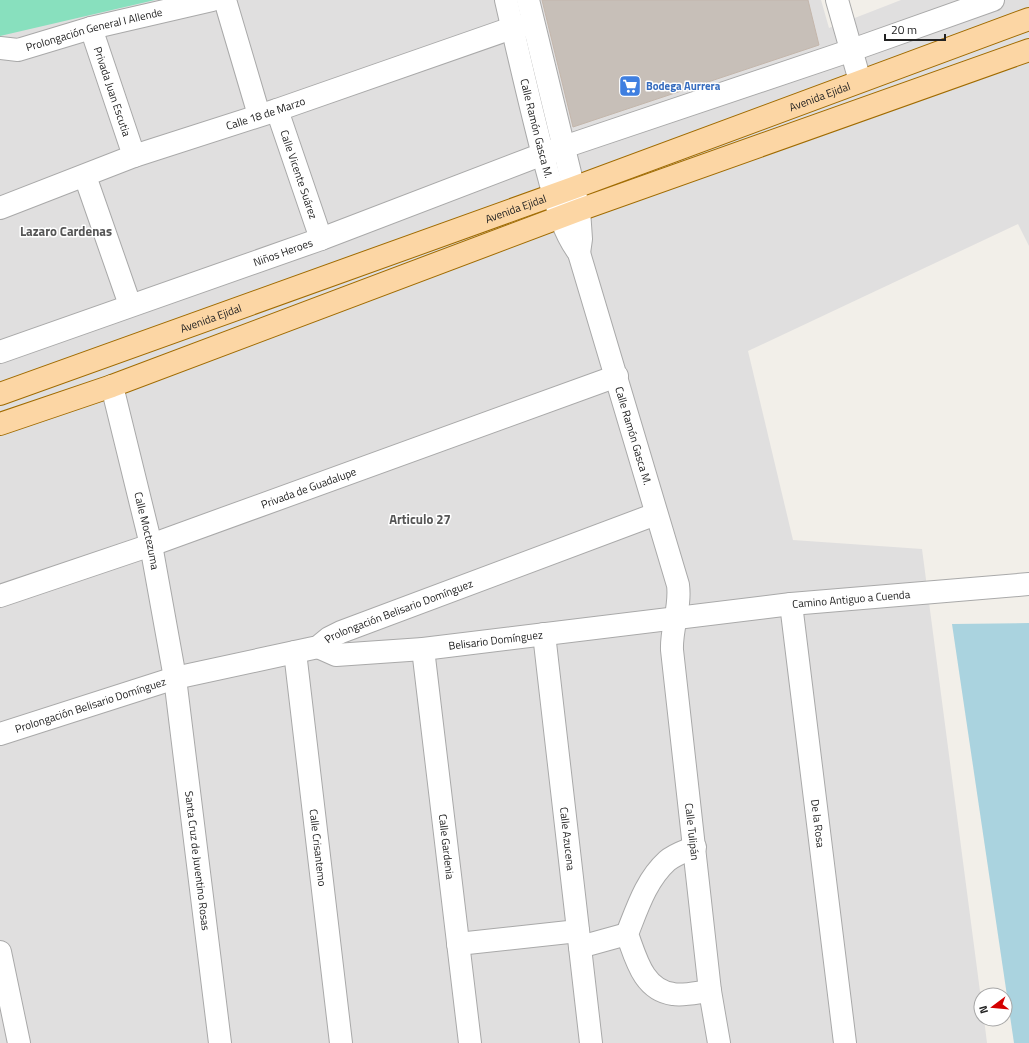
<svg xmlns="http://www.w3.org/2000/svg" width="1029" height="1043" viewBox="0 0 1029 1043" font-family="'Titillium Web',sans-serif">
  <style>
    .residential { fill: #e0dfdf }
    .pitch { fill: #88e0be }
    .water { fill: #aad3df }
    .building { fill: #c7bfb8; stroke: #c4b6ab }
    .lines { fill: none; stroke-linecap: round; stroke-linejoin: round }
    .minor-casing { stroke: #a9a9a9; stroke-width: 24 }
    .major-casing { stroke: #a06b00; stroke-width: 24 }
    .minor { stroke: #fff; stroke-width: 22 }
    .major { stroke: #fcd6a4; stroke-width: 22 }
    .labels { text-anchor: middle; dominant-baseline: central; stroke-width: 3; stroke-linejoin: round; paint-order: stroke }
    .street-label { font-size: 11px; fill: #222; stroke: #fff }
    .shop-label { font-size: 11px; font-weight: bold; fill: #366cbe; stroke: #fff; text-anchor: start }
    .quarter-label { font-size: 13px; font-weight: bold; fill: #555; stroke: #fff }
  </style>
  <rect width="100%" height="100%" fill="#f2efe9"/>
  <polygon class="residential" points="0,0 821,0 829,28 901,0 1029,0 1029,246 1018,224 748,351 793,540 922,549 981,999 981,1019 984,1019 987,1043 0,1043"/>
  <polygon class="pitch" points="0,0 155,0 0,36"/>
  <polygon class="water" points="1029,623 1029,1043 1014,1043 952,624"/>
  <polygon class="building" points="542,0 808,0 819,45 573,127"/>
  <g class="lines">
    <g class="minor-casing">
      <g id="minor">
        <polyline points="225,0 259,115"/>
        <path id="s1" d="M506,0c13,57 26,114 41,170 8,29 14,59 32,83l99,332c3,22 -7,43 -6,65l38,341 9,52"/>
        <polyline points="528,0 579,210 581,239 579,253"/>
        <polyline points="837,0 860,81"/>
        <path id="s2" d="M91,28l43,128"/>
        <path id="s3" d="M0,48l18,2 73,-22 121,-28"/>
        <path id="s4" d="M277,110l44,129"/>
        <polyline points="85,176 130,305"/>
        <path id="s5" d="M0,208l134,-52 143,-46 235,-82 21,-4"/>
        <path id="s6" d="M0,352l321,-113 222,-85 309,-104 141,-50"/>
        <path id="s7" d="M112,386l39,159 24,133 45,365"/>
        <path id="s8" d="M0,596l151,-51 466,-169"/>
        <path id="s9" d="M791,604l54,439"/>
        <path id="s10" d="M544,634l47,409"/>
        <path id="s11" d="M318,647l18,8 87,-6 368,-45 238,-20"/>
        <path id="s12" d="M423,649l47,394"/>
        <path id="s13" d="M295,652l46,391"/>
        <path id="s14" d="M0,734l175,-56 143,-31 11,-9 12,-6 315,-118"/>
        <path d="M695,847c-9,4 -20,7 -28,14 -21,19 -30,48 -40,73 9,24 16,56 46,60 11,2 26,-2 37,-3"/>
        <polyline points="458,944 578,931"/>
        <polyline points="580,947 627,934"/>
        <polyline points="0,952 19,1043"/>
      </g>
    </g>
    <g class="major-casing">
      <g id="major">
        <path id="s15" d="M0,394l573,-206 456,-169"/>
        <polyline points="0,424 112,386 579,210 1029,50"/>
      </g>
    </g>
    <use href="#minor" class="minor"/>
    <use href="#major" class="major"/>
  </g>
  <defs>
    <g id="supermarket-square" transform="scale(1.15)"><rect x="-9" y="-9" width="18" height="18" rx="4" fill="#3f7fe0" stroke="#fff"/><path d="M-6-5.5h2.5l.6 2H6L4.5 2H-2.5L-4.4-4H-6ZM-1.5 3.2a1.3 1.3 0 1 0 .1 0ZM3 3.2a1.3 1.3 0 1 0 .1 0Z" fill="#fff"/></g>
  </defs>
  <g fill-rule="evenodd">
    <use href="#supermarket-square" x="630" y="86"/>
  </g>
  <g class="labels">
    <g class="street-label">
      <text stroke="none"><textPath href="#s3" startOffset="97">Prolongación General I Allende</textPath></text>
      <text stroke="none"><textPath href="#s2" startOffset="67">Privada Juan Escutia</textPath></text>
      <text stroke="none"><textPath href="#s15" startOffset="872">Avenida Ejidal</textPath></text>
      <text stroke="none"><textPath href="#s5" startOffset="282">Calle 18 de Marzo</textPath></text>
      <text stroke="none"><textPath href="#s1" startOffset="132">Calle Ramón Gasca M.</textPath></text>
      <text stroke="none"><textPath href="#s4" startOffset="68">Calle Vicente Suárez</textPath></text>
      <text stroke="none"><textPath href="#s15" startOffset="548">Avenida Ejidal</textPath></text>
      <text stroke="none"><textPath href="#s6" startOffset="300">Niños Heroes</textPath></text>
      <text stroke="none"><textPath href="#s15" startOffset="224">Avenida Ejidal</textPath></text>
      <text stroke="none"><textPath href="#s1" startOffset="455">Calle Ramón Gasca M.</textPath></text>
      <text stroke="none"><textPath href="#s8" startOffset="327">Privada de Guadalupe</textPath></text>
      <text stroke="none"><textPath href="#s7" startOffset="149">Calle Moctezuma</textPath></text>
      <text stroke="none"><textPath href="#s11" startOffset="538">Camino Antiguo a Cuenda</textPath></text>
      <text stroke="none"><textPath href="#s14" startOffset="419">Prolongación Belisario Domínguez</textPath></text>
      <text stroke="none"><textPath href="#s11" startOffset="180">Belisario Domínguez</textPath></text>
      <text stroke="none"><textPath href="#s14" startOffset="95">Prolongación Belisario Domínguez</textPath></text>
      <text stroke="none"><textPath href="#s9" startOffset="221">De la Rosa</textPath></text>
      <text stroke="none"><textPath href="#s1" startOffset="859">Calle Tulipán</textPath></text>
      <text stroke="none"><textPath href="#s10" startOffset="206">Calle Azucena</textPath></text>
      <text stroke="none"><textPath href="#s12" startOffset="199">Calle Gardenia</textPath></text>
      <text stroke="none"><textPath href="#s13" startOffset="197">Calle Crisantemo</textPath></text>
      <text stroke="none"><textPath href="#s7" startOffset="483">Santa Cruz de Juventino Rosas</textPath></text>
    </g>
    <g class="shop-label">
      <text x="646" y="86">Bodega Aurrera</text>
    </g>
    <g class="quarter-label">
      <text x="66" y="231">Lazaro Cardenas</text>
      <text x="420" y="519">Articulo 27</text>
    </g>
  </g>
  <g transform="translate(993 1007) rotate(254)"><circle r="19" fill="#ffffff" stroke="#a7a7a7"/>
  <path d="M0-3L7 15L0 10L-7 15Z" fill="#d40000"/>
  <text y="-6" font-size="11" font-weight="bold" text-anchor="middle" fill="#222222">N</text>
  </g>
  <path d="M885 34v6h60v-6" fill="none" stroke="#222222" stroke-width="2"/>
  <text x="891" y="34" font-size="12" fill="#222222" stroke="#ffffff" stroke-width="3" paint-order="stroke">20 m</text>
</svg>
